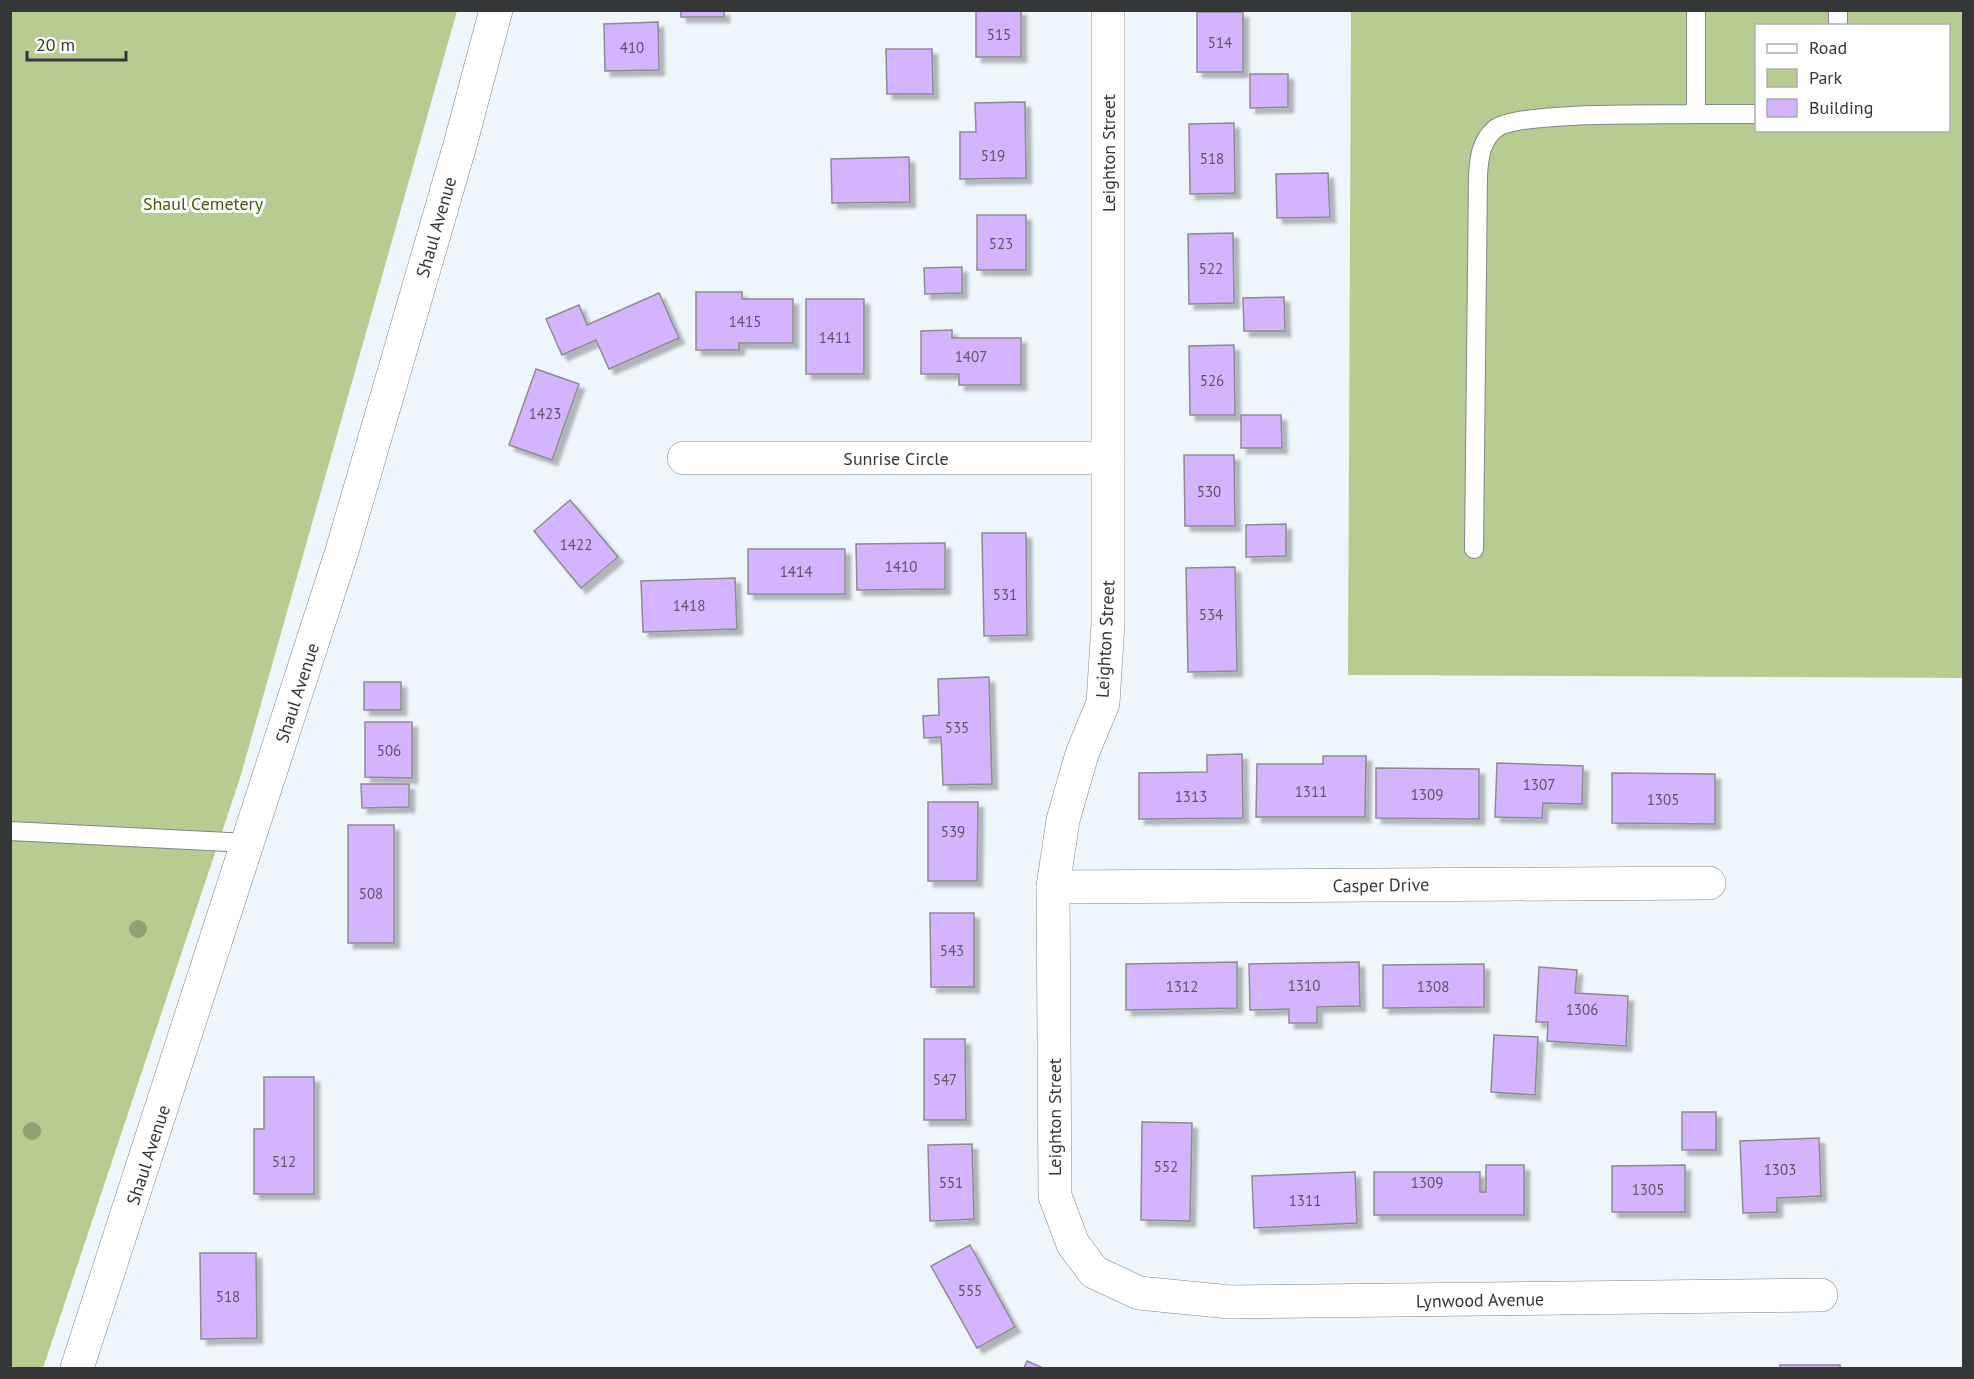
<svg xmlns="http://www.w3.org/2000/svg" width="1974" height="1379" viewBox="0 0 1974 1379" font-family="'PT Sans',sans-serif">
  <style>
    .green { fill: #b7cc90; fill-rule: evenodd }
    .building { fill: #d4b4fe; stroke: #8d8b91; stroke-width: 1.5; filter: url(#shadow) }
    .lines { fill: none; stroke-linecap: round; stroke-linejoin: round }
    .service-casing { stroke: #80868a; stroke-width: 20 }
    .minor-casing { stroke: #80868a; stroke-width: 34 }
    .secondary-casing { stroke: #80868a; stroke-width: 34 }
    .service { stroke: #fff; stroke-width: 18 }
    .minor { stroke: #fff; stroke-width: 33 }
    .secondary { stroke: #fff; stroke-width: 33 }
    .tree { fill: #93a171 }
    .labels { text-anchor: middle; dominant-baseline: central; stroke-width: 6; stroke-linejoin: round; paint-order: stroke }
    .number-label { font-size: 15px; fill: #5c566a }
    .street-label { font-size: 18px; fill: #343638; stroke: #fff }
    .park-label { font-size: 18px; fill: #475c00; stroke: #fff }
  </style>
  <defs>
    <filter id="shadow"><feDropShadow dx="5.5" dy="5.5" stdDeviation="1.5" flood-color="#0004"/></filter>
  </defs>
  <rect width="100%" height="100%" fill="#eff6fb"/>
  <g class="green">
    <polygon points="10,11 457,11 240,778 43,1368 10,1368"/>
    <path d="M1351,11h612v667l-615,-3zM1756,26h192v104h-192z"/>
  </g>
  <g class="building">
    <rect x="681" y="10" width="43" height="7"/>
    <rect x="976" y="10" width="45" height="47"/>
    <rect x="1197" y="12" width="46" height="60"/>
    <polygon points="658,22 659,70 605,71 604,24"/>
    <polygon points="886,49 932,49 933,94 887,94"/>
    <polygon points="1250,74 1288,74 1288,107 1250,108"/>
    <polygon points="1025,102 1026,178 960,179 960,132 976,132 975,103"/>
    <polygon points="1234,123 1235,193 1190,194 1189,124"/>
    <polygon points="909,157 910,202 832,203 831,159"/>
    <polygon points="1328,173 1330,217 1277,218 1276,174"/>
    <rect x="977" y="215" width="49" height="55"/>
    <polygon points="1233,233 1234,303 1189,304 1188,234"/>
    <polygon points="962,267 962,293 925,294 924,268"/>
    <polygon points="696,292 742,292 742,299 793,299 793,343 739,343 739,350 696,350"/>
    <polygon points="659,293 679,338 609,369 596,340 562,355 546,319 579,305 587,325"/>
    <polygon points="1284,297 1285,331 1244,331 1243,298"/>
    <rect x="806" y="299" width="58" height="75"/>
    <polygon points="952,330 952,338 1021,338 1021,385 959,385 959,374 921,374 921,331"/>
    <polygon points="1234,345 1235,415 1190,415 1189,346"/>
    <polygon points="536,369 579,384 552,460 509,445"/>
    <polygon points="1241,415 1281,415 1282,448 1241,448"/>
    <polygon points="1184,455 1234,455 1235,526 1185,526"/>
    <polygon points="570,500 618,557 581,588 534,531"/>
    <polygon points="1286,524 1286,556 1246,557 1246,525"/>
    <polygon points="982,533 1026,533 1027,635 984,636"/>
    <polygon points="945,543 945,589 857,590 856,544"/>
    <rect x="748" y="549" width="97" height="45"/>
    <polygon points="1235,567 1237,671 1188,672 1186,568"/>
    <polygon points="735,578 737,629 643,632 641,581"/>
    <polygon points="989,677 992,784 943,785 941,737 924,738 923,716 939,715 938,679"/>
    <rect x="364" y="682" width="37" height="28"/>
    <polygon points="365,722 412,722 412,778 365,777"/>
    <polygon points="1242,754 1243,818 1139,819 1139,773 1207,772 1207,755"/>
    <polygon points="1323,756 1366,756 1365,817 1256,817 1257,764 1323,764"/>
    <polygon points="1497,763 1583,766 1582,804 1543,803 1542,818 1495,817"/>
    <polygon points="1376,768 1479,769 1479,819 1376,818"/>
    <polygon points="1612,773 1715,774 1715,824 1612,823"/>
    <polygon points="361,784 409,784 409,807 362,808"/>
    <polygon points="928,802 978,802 977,881 928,881"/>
    <rect x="348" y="825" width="46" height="118"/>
    <polygon points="930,913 974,913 974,987 931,987"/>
    <polygon points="1237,962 1237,1008 1126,1010 1126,964"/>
    <polygon points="1359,962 1360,1006 1317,1007 1317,1023 1289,1023 1289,1009 1250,1010 1249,964"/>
    <polygon points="1484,964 1484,1007 1383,1008 1383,965"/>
    <polygon points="1539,967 1577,970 1575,993 1628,996 1626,1046 1547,1041 1548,1022 1536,1022"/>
    <polygon points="1494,1035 1538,1037 1535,1095 1491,1092"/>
    <polygon points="924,1039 965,1039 966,1120 924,1120"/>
    <polygon points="264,1077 314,1077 314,1194 254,1194 254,1129 264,1129"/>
    <rect x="1682" y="1112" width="34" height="38"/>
    <polygon points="1142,1122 1192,1123 1190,1221 1141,1220"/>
    <polygon points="1819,1138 1821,1196 1777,1198 1777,1212 1743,1213 1740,1141"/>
    <polygon points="972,1144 974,1219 930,1221 928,1145"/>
    <polygon points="1486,1165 1524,1165 1524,1215 1374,1215 1374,1172 1480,1172 1480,1192 1486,1192"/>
    <polygon points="1685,1165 1685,1212 1612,1212 1612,1166"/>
    <polygon points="1355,1172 1357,1223 1254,1228 1252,1176"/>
    <polygon points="970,1245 1015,1327 977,1348 931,1266"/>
    <polygon points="200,1253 256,1253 257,1338 201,1339"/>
    <polygon points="1027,1361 1043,1368 1024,1368"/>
    <rect x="1780" y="1365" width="60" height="3"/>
  </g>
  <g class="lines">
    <g class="service-casing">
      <g id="service">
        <polyline points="1696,10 1696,114 1756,114"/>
        <polyline points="1838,10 1838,26"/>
        <path d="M1474,549l4,-374c1,-17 3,-34 17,-46 22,-18 166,-14 201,-15"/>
        <polyline points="10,831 248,843"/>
      </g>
    </g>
    <g class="minor-casing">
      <g id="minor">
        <polyline points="1108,10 1108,624 1103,703 1082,754 1063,820 1053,887 1055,1196 1073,1244 1094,1272 1139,1293 1230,1302 1821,1295"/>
        <polyline points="684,458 1108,458"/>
        <polyline points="1053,887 1709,883"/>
      </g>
    </g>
    <g class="secondary-casing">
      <polyline id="secondary" points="77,1368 342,551 460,145 496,10"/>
    </g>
    <use href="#service" class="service"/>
    <use href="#minor" class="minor"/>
    <use href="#secondary" class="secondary"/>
  </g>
  <g class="tree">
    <circle cx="138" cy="929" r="9"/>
    <circle cx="32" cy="1131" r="9"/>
  </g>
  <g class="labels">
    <g class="number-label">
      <text x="999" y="34">515</text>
      <text x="1220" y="42">514</text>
      <text x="632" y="47">410</text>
      <text x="993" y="155">519</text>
      <text x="1212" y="158">518</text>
      <text x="1001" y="243">523</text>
      <text x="1211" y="268">522</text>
      <text x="745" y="321">1415</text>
      <text x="835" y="337">1411</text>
      <text x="971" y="356">1407</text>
      <text x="1212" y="380">526</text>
      <text x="545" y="413">1423</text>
      <text x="1209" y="491">530</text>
      <text x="576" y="544">1422</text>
      <text x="901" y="566">1410</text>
      <text x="796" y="571">1414</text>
      <text x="1005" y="594">531</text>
      <text x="689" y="605">1418</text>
      <text x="1211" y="614">534</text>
      <text x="957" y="727">535</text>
      <text x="389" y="750">506</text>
      <text x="1539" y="784">1307</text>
      <text x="1311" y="791">1311</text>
      <text x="1427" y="794">1309</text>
      <text x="1191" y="796">1313</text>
      <text x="1663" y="799">1305</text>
      <text x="953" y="831">539</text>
      <text x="371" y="893">508</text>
      <text x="952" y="950">543</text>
      <text x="1304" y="985">1310</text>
      <text x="1182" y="986">1312</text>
      <text x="1433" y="986">1308</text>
      <text x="1582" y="1009">1306</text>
      <text x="945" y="1079">547</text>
      <text x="284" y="1161">512</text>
      <text x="1166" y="1166">552</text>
      <text x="1780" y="1169">1303</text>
      <text x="951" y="1182">551</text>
      <text x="1427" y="1182">1309</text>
      <text x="1648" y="1189">1305</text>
      <text x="1305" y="1200">1311</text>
      <text x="970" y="1290">555</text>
      <text x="228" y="1296">518</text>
    </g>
    <g class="street-label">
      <text transform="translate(1108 153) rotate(-90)">Leighton Street</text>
      <text transform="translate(436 227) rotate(-74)">Shaul Avenue</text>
      <text x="896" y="458">Sunrise Circle</text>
      <text transform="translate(1105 639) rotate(-87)">Leighton Street</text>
      <text transform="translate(297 693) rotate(-72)">Shaul Avenue</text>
      <text transform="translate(1381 885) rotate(-1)">Casper Drive</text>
      <text transform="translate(1054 1117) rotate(-90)">Leighton Street</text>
      <text transform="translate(148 1155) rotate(-72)">Shaul Avenue</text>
      <text transform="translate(1480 1300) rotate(-1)">Lynwood Avenue</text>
    </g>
    <g class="park-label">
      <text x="203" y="203">Shaul Cemetery</text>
    </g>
  </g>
  <rect width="1974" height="1379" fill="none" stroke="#343638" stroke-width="24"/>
  <rect x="1755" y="24" width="195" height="108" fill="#ffffff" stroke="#aeafaf" stroke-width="1.5"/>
  <rect x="1767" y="44" width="30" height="9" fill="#ffffff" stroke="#aeafaf" stroke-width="1.5"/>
  <text x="1809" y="54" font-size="18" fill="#343638">Road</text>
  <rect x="1767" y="69" width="30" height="18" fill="#b7cc90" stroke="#aeafaf" stroke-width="1.5"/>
  <text x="1809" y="84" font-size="18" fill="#343638">Park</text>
  <rect x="1767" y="99" width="30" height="18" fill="#d4b4fe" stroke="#aeafaf" stroke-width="1.5"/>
  <text x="1809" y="114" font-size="18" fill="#343638">Building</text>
  <path d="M27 51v9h99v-9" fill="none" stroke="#343638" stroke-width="3"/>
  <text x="36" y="51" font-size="18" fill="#343638" stroke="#ffffff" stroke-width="4.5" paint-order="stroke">20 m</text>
</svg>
